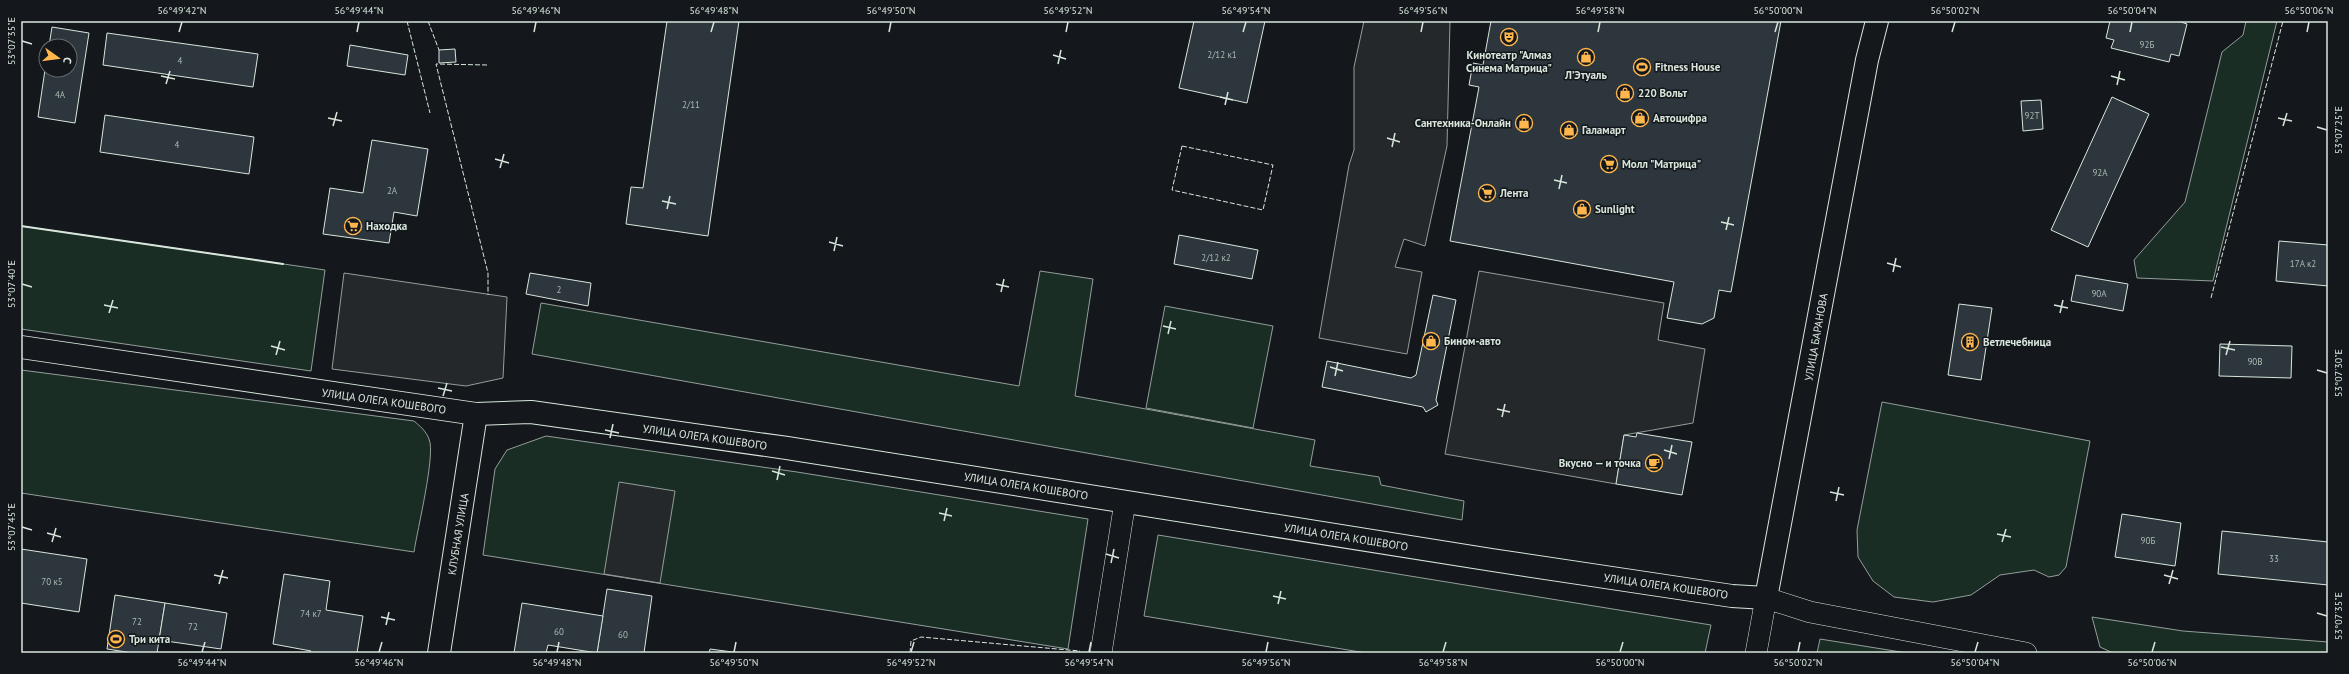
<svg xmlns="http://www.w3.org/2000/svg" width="2349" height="674" viewBox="0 0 2349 674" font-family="'PT Sans',sans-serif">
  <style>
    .green { fill: #1a2d24; stroke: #939e99 }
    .parking { fill: #24282b; stroke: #939e99 }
    .building { fill: #2c363c; stroke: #d8e6dc }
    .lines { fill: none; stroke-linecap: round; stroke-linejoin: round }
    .minor-casing { stroke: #d8e6dc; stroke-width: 22 }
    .major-casing { stroke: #d8e6dc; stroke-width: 24 }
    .minor { stroke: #14181c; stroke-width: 21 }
    .major { stroke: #14181c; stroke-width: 22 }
    .fence { stroke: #d8e6dc; stroke-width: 1; stroke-dasharray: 5 2; stroke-linecap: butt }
    .wall { stroke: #d8e6dc; stroke-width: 2 }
    .ticks { fill: none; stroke: #d8e6dc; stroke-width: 1.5 }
    .labels { text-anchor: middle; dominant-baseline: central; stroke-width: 3; stroke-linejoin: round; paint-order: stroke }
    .number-label { font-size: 9px; fill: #adbab4 }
    .poi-label { font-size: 11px; font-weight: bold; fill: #d8e6dc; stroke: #14181c; text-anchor: start }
    .street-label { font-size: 11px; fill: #d8e6dc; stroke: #14181c }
    .neatline { fill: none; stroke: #d8e6dc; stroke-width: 1.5 }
    .ticks-label { font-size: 10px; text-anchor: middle; fill: #d8e6dc }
  </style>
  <rect width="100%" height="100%" fill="#14181c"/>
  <g class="green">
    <polygon points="2246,21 2277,21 2213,281 2137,278 2134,260 2185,202 2222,52 2243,35"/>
    <polygon points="21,226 325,270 311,371 21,329"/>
    <polygon points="1040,271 1093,279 1075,396 1315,440 1310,466 1379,477 1381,485 1464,501 1462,520 532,354 541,303 1019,386"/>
    <polygon points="1165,306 1273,326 1253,428 1146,408"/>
    <path d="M21,370l393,51c6,5 12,10 15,18 7,15 -12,92 -15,113l-393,-59z"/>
    <polygon points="1882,402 2090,441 2066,567 2059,575 2049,577 2034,570 2000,575 1971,595 1933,602 1894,597 1873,581 1858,557 1857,530"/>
    <polygon points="546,436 797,472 1088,519 1068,649 483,555 495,469 507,450"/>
    <polygon points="1158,535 1711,625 1705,653 1366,653 1144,616"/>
    <polygon points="2092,617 2183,631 2328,642 2328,653 2113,653 2100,647"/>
    <polygon points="1820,639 1907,653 1817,653"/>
  </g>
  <g class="parking">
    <polygon points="1364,21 1450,21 1447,146 1425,246 1404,239 1395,267 1422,272 1407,354 1319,338 1349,165 1354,150 1354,67"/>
    <polygon points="1479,271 1664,303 1658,340 1705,349 1693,423 1624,435 1616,484 1445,454"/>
    <polygon points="344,273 507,297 503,378 466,386 332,369"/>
    <polygon points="619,482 675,491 660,583 604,574"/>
  </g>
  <g class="building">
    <polygon points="667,21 739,21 708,236 626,224 631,187 643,188"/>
    <polygon points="1194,21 1265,21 1247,103 1179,88"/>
    <polygon points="1491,21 1781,21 1731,292 1719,290 1714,318 1702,324 1667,318 1674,282 1450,241 1479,87 1469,85 1473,63 1483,65"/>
    <polygon points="2110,21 2178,21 2187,24 2179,56 2171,54 2169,62 2111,48 2114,40 2106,38"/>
    <polygon points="52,27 89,33 75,123 38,117 46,63 46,70 70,70 70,46 49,46"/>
    <polygon points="107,33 258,54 253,87 103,65"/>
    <polygon points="350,45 408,55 405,75 347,66"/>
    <polygon points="455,49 456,62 439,63 439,50"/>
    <polygon points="2112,97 2149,114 2088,247 2051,230"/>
    <polygon points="2041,100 2043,129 2023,131 2021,101"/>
    <polygon points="105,115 254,137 249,174 100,152"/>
    <polygon points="372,140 428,149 417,216 394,212 389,243 323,234 330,188 363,193"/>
    <polygon points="1179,235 1258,250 1252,279 1174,264"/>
    <polygon points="2279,241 2328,245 2328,286 2276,281"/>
    <polygon points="530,273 591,283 588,306 526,294"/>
    <polygon points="2076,275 2128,284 2123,311 2071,301"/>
    <polygon points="1433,295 1456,300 1436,400 1438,405 1426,412 1423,407 1322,387 1327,361 1411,378 1416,375"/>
    <polygon points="1959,304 1992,308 1981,380 1948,375"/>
    <polygon points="2220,344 2292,346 2291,378 2219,376"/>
    <polygon points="1637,433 1692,442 1682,495 1616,484 1624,435 1636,437"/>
    <polygon points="2122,514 2181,523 2175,566 2115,557"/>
    <polygon points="2222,531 2328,542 2328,585 2218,574"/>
    <polygon points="21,549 87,559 79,612 21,603"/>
    <polygon points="284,574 330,581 326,610 363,616 357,653 310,653 311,651 273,644"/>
    <polygon points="607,589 652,596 644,653 597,653"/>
    <polygon points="115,595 165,603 157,653 133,653 107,649"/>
    <polygon points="165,603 227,613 221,649 159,640"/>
    <polygon points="522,603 603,616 597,653 548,645 546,653 514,653"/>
    <polygon points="710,649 740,653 709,653"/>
  </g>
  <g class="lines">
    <g class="minor-casing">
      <g id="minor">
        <polyline points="1101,653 1125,502"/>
        <polyline points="1756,653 1766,598 1810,612 2026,653"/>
      </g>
    </g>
    <g class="major-casing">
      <g id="major">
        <polyline points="21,347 476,414 531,412 787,448 1492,560 1732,596 1766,598 1867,60 1877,21"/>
        <polyline points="439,653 476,414"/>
      </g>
    </g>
    <use href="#minor" class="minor"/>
    <use href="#major" class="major"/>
    <g class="fence">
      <polyline points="407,21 430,113"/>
      <polyline points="428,21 439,50"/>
      <polyline points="487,65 436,64 488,273 488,295"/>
      <polygon points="1182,146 1273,165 1263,210 1172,190"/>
      <polyline points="2211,298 2283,21"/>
      <polyline points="910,653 911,641 921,637 1080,651 1079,653"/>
    </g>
    <polyline class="wall" points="21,226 283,264"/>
  </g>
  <path class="ticks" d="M179,32l3,-10M357,32l2,-10M534,32l2,-10M711,32l3,-10M889,32l2,-10M1066,32l2,-10M1243,32l3,-10M1421,32l2,-10M1598,32l2,-10M1775,32l3,-10M1952,32l3,-10M2130,32l2,-10M2307,32l2,-10M22,41l10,3M1053,55l13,4M1058,64l3,-14M161,76l14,3M2111,76l14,4M166,84l4,-13M2117,85l3,-14M1220,97l13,3M1225,105l3,-13M328,118l14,3M2278,118l14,3M333,126l4,-14M2283,126l4,-13M2317,127l10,3M1387,138l13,4M1392,147l3,-14M495,159l14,4M500,168l4,-14M1554,180l13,3M1559,189l3,-14M662,201l14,3M667,209l3,-13M1721,222l13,3M1726,230l3,-13M829,242l14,4M834,251l3,-14M1887,263l14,4M1893,272l3,-14M22,284l10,3M996,284l13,3M1001,292l3,-13M104,305l14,3M2054,305l14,3M109,313l4,-13M2060,313l3,-13M1163,326l13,3M1168,334l3,-13M271,346l14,4M2221,347l14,3M276,355l4,-14M2226,355l4,-14M1330,367l13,4M2317,370l10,3M1335,376l3,-14M438,388l14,3M443,396l4,-13M1497,409l13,3M1502,417l3,-13M605,430l14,3M610,438l3,-14M1664,450l13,4M1669,459l3,-14M772,471l13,4M777,480l3,-14M1830,492l14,3M1836,501l3,-14M939,513l13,3M944,521l3,-13M22,527l10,3M47,533l14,4M1997,534l14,3M52,542l4,-14M2002,542l4,-13M1106,554l13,4M1111,563l3,-14M214,575l14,3M2164,575l14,4M219,584l4,-14M2169,584l4,-14M1273,596l13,3M1278,604l3,-13M2317,613l10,3M381,617l14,3M386,625l3,-13M202,652l3,-10M379,652l3,-10M557,652l2,-10M734,652l2,-10M911,652l3,-10M1089,652l2,-10M1266,652l2,-10M1443,652l3,-10M1620,652l3,-10M1798,652l2,-10M1975,652l3,-10M2152,652l3,-10"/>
  <defs>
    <g id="theatre-ring" transform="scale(0.9)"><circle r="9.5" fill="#14181c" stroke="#ffb74d" stroke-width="1.5"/><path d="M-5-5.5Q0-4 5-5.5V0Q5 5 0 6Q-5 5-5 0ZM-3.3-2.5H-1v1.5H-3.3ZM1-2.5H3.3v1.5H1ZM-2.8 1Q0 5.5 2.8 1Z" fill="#ffb74d"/></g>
    <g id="shop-ring" transform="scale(0.9)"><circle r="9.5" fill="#14181c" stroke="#ffb74d" stroke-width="1.5"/><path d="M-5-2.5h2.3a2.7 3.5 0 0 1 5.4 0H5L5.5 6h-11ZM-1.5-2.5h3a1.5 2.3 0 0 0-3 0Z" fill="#ffb74d"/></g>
    <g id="stadium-ring" transform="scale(0.9)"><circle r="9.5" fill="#14181c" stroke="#ffb74d" stroke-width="1.5"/><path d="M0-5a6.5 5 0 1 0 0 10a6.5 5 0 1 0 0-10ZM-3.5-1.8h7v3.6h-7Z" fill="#ffb74d"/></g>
    <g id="supermarket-ring" transform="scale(0.9)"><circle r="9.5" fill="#14181c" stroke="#ffb74d" stroke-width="1.5"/><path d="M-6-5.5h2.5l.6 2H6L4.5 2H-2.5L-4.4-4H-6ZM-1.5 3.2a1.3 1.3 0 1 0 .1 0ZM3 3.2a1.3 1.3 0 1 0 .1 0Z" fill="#ffb74d"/></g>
    <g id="building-ring" transform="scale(0.9)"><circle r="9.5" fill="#14181c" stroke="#ffb74d" stroke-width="1.5"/><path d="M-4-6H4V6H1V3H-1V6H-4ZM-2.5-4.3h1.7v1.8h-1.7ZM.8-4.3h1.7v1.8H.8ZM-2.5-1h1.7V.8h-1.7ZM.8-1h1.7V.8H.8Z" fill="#ffb74d"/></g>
    <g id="cafe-ring" transform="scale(0.9)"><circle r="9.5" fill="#14181c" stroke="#ffb74d" stroke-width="1.5"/><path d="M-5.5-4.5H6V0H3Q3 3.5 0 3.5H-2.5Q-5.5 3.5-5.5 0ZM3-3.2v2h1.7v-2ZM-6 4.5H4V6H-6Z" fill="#ffb74d"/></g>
  </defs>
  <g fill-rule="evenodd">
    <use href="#theatre-ring" x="1509" y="37"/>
    <use href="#shop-ring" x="1586" y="57"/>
    <use href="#stadium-ring" x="1642" y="67"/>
    <use href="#shop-ring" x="1625" y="93"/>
    <use href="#shop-ring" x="1640" y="118"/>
    <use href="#shop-ring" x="1524" y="123"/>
    <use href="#shop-ring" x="1569" y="130"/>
    <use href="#supermarket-ring" x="1609" y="164"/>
    <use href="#supermarket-ring" x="1487" y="193"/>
    <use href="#shop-ring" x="1582" y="209"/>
    <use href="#supermarket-ring" x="353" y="226"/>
    <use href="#shop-ring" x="1431" y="341"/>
    <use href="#building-ring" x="1970" y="342"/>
    <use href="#cafe-ring" x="1654" y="463"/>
    <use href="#stadium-ring" x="116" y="639"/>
  </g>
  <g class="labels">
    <g class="number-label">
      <text x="2147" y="44">92Б</text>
      <text x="1222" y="54">2/12 к1</text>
      <text x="180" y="60">4</text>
      <text x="60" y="94">4А</text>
      <text x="691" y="104">2/11</text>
      <text x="2032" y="115">92Т</text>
      <text x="177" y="144">4</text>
      <text x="2100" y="172">92А</text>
      <text x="392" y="190">2А</text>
      <text x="1216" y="257">2/12 к2</text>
      <text x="2303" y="263">17А к2</text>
      <text x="559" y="289">2</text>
      <text x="2099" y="293">90А</text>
      <text x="2255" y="361">90В</text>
      <text x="2148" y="540">90Б</text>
      <text x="2274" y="558">33</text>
      <text x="52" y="581">70 к5</text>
      <text x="311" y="613">74 к7</text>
      <text x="137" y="621">72</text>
      <text x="193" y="626">72</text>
      <text x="559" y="631">60</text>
      <text x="623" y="634">60</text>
    </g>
    <g class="poi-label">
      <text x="1509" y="55" text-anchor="middle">Кинотеатр "Алмаз<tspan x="1509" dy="13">Синема Матрица"</tspan></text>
      <text x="1655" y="67">Fitness House</text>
      <text x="1586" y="75" text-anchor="middle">Л’Этуаль</text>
      <text x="1638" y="93">220 Вольт</text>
      <text x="1653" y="118">Автоцифра</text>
      <text x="1511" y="123" text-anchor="end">Сантехника-Онлайн</text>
      <text x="1582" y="130">Галамарт</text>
      <text x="1622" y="164">Молл "Матрица"</text>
      <text x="1500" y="193">Лента</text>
      <text x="1595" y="209">Sunlight</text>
      <text x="366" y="226">Находка</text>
      <text x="1444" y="341">Бином-авто</text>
      <text x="1983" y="342">Ветлечебница</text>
      <text x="1641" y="463" text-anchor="end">Вкусно — и точка</text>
      <text x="129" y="639">Три кита</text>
    </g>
    <g class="street-label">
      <text transform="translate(1816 337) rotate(-80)">УЛИЦА БАРАНОВА</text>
      <text transform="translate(384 401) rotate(8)">УЛИЦА ОЛЕГА КОШЕВОГО</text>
      <text transform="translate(705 437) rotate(8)">УЛИЦА ОЛЕГА КОШЕВОГО</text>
      <text transform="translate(1026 486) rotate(9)">УЛИЦА ОЛЕГА КОШЕВОГО</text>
      <text transform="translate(458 534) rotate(-81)">КЛУБНАЯ УЛИЦА</text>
      <text transform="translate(1346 537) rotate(9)">УЛИЦА ОЛЕГА КОШЕВОГО</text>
      <text transform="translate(1666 586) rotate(8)">УЛИЦА ОЛЕГА КОШЕВОГО</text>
    </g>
  </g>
  <rect width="2349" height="674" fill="none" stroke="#14181c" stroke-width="44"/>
  <g transform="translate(58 58) rotate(104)"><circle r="19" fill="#14181c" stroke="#626a69"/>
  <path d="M0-3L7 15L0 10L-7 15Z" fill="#ffb74d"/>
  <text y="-6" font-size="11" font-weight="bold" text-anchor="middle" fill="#d8e6dc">С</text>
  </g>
  <rect x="22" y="22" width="2305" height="630" class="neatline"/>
  <g class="ticks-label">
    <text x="182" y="14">56°49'42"N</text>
    <text x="359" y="14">56°49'44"N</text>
    <text x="536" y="14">56°49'46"N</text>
    <text x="714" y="14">56°49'48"N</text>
    <text x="891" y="14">56°49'50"N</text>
    <text x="1068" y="14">56°49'52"N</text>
    <text x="1246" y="14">56°49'54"N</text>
    <text x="1423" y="14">56°49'56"N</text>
    <text x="1600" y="14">56°49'58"N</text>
    <text x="1778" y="14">56°50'00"N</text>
    <text x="1955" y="14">56°50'02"N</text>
    <text x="2132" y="14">56°50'04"N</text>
    <text x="2309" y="14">56°50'06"N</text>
    <text transform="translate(11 41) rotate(-90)" y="4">53°07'35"E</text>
    <text transform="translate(2338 130) rotate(-90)" y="4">53°07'25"E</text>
    <text transform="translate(11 284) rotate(-90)" y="4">53°07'40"E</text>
    <text transform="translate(2338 373) rotate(-90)" y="4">53°07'30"E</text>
    <text transform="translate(11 527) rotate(-90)" y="4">53°07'45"E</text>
    <text transform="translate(2338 616) rotate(-90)" y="4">53°07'35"E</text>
    <text x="202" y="666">56°49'44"N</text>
    <text x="379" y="666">56°49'46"N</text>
    <text x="557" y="666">56°49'48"N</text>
    <text x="734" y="666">56°49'50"N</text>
    <text x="911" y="666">56°49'52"N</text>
    <text x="1089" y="666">56°49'54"N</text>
    <text x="1266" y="666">56°49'56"N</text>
    <text x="1443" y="666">56°49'58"N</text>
    <text x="1620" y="666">56°50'00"N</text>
    <text x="1798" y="666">56°50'02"N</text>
    <text x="1975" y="666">56°50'04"N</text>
    <text x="2152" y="666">56°50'06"N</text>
  </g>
</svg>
